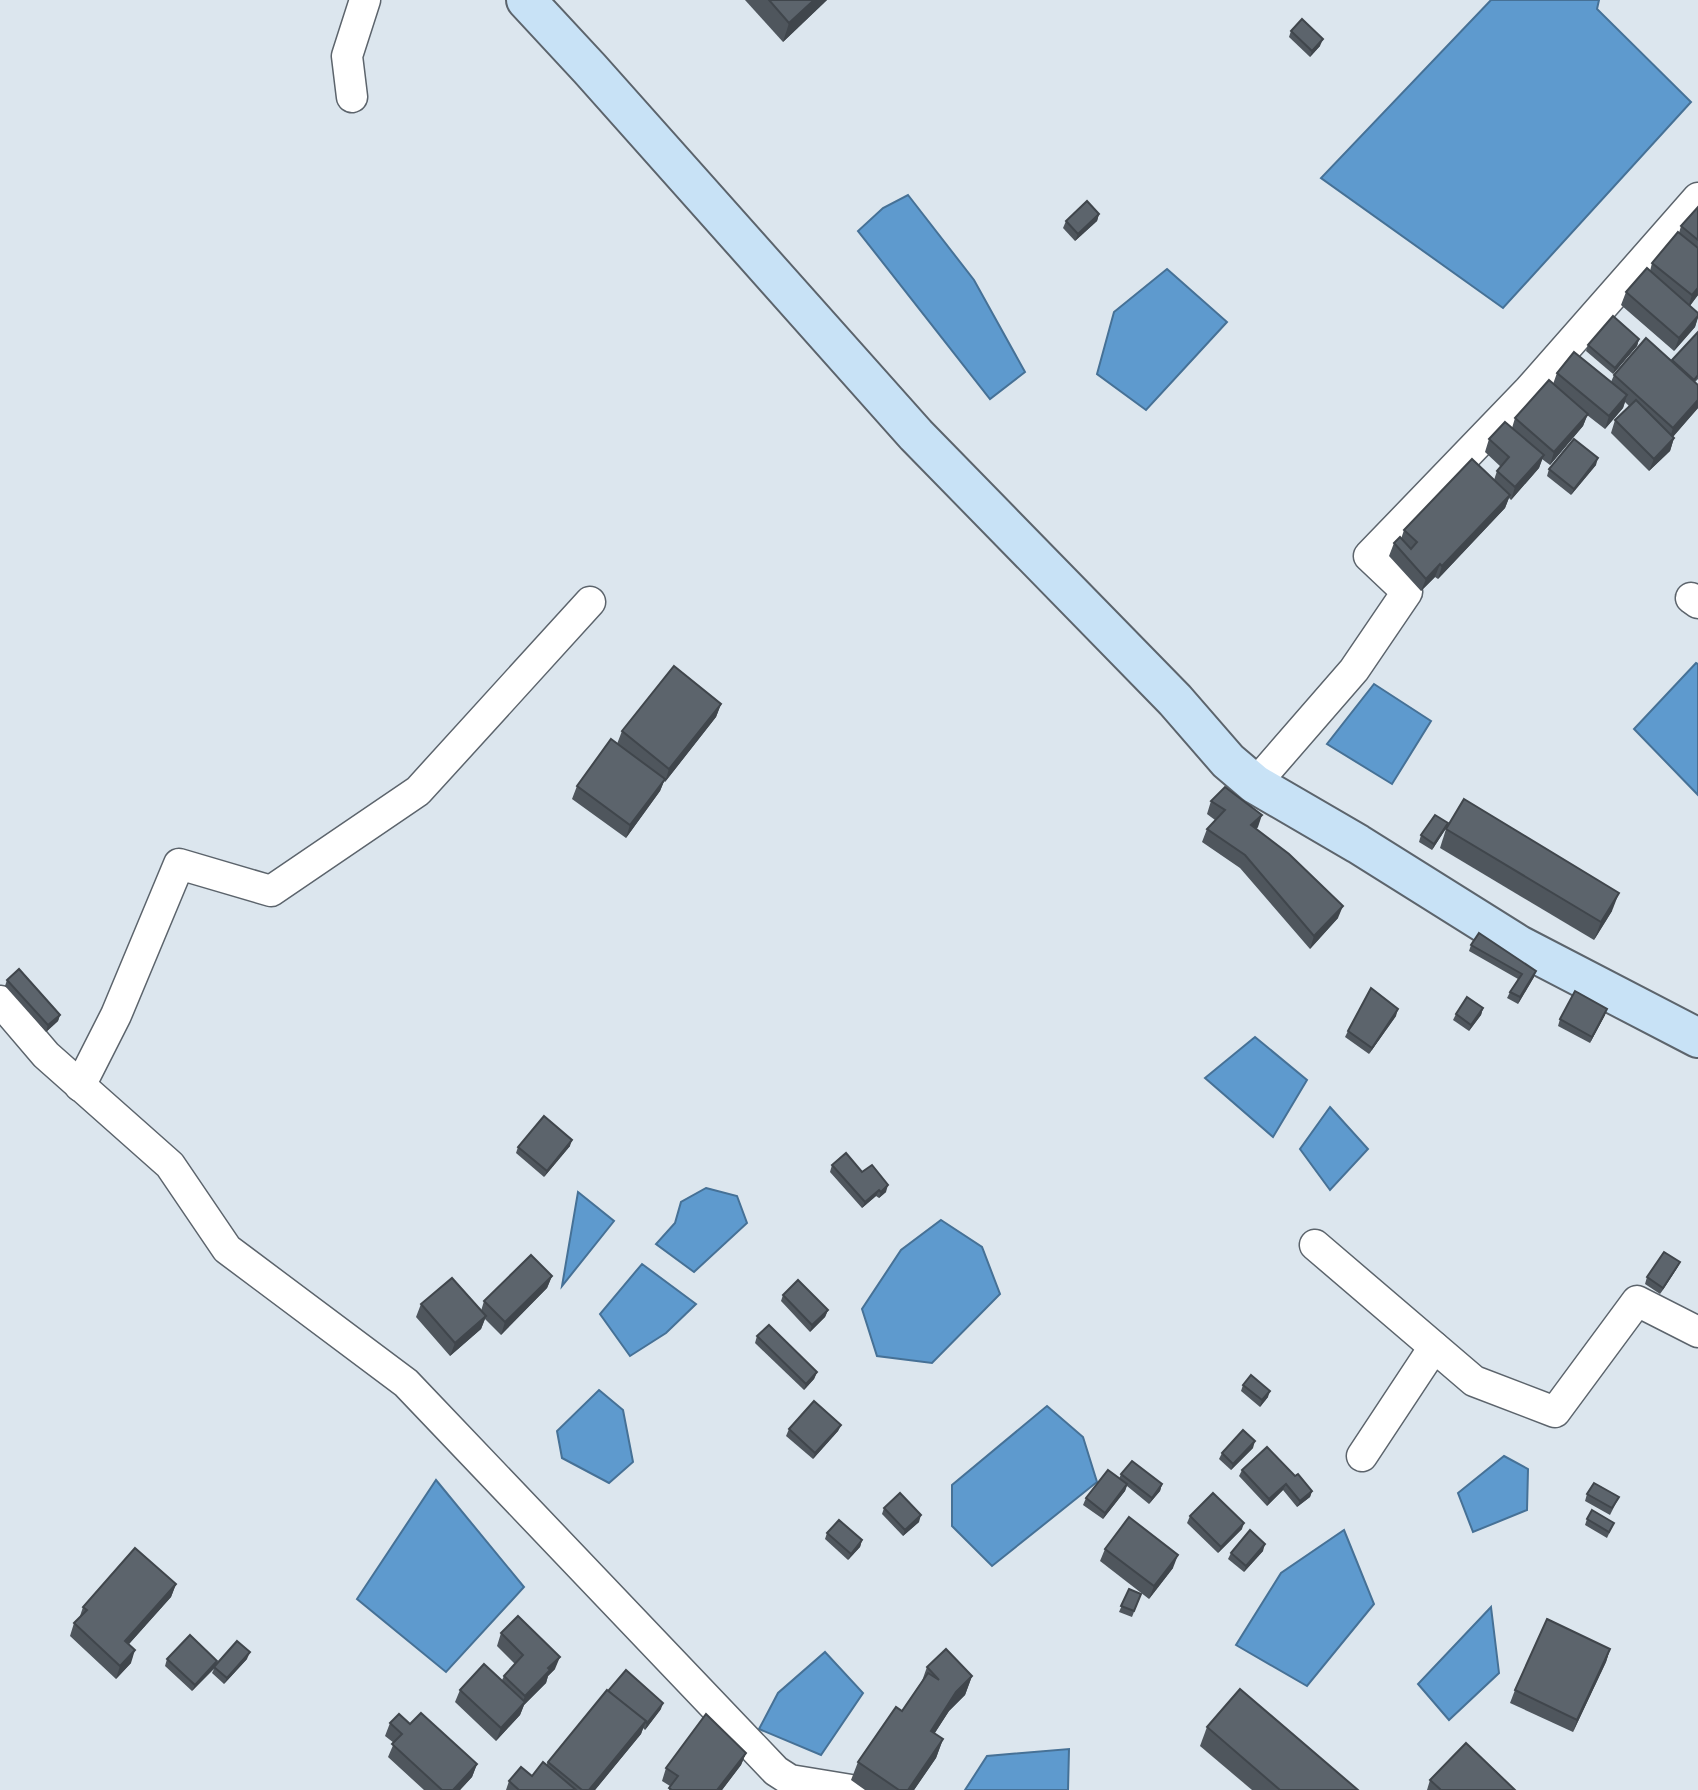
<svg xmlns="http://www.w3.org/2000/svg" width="1698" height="1790" viewBox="0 0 1698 1790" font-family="'Space Grotesk',sans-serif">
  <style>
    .water { fill: #5e9ace; stroke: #467196; stroke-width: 2 }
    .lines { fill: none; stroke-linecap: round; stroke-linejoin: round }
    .minor-casing { stroke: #5c646c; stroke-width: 33 }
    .secondary-casing { stroke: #5c646c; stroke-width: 42 }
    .minor { stroke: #fff; stroke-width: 30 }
    .secondary { stroke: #c8e2f6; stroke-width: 38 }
    .wall { fill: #4f565d }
    .shaded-wall { fill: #40464c }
    .building { fill: #5c646c; stroke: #40464c; stroke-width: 2 }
  </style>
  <rect width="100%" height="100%" fill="#dce6ee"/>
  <g class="water">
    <polygon points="1491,0 1599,0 1597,9 1691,102 1503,308 1321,178"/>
    <polygon points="908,195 974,280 1025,372 990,399 858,231 883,208"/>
    <polygon points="1167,269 1227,322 1146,410 1097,374 1114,312"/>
    <polygon points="1696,663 1698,664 1698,795 1634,729"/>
    <polygon points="1374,684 1431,721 1392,784 1327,744"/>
    <polygon points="1255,1037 1307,1080 1273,1137 1205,1078"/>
    <polygon points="1330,1107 1368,1149 1330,1190 1300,1149"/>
    <polygon points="706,1188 737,1196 747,1223 694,1272 656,1244 675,1223 681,1202"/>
    <polygon points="578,1192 614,1221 562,1286"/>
    <polygon points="941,1220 982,1247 1000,1294 932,1363 877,1356 862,1309 901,1250"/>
    <polygon points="642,1264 696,1304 666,1333 630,1356 600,1314"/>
    <polygon points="599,1390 623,1410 633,1462 609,1483 562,1458 557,1431"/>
    <polygon points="1047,1406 1083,1437 1097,1482 992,1566 952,1526 952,1485"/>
    <polygon points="1504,1456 1528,1469 1527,1510 1473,1532 1458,1493"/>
    <polygon points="436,1480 524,1587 446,1672 357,1599"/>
    <polygon points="1344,1530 1374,1604 1307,1686 1236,1645 1281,1573"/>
    <polygon points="1491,1607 1499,1673 1449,1720 1418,1684"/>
    <polygon points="825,1652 863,1693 821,1755 759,1729 778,1693"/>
    <polygon points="1069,1749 1068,1790 965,1790 987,1756"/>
  </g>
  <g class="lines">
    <g class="minor-casing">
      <g id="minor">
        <polyline points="352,97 347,56 365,0"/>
        <polyline points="1691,598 1698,603"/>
        <polyline points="1255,784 1354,670 1407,592 1369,556 1529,390 1698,198"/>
        <polyline points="0,1001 46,1055 170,1165 227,1249 406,1383 776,1771 790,1780 851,1790"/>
        <polyline points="80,1086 116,1015 179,864 271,891 418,791 590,602"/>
        <polyline points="1315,1245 1474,1381 1555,1412 1637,1301 1698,1332"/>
        <polyline points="1362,1456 1434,1347"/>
      </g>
    </g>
    <g class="secondary-casing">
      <polyline id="secondary" points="526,0 590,69 916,435 1175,700 1228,761 1255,784 1358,844 1519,945 1698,1038"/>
    </g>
    <use href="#minor" class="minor"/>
    <use href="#secondary" class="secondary"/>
  </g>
  <g class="wall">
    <polygon points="745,0 827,0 783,42"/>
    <polygon points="1291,31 1320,46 1310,57 1289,37"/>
    <polygon points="1698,207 1698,295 1690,306 1698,313 1698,318 1695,327 1674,351 1621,305 1626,292 1650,271 1652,263 1679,233 1681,226"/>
    <polygon points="1099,214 1097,221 1075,241 1063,228 1066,221"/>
    <polygon points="1698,332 1698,379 1695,382 1698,385 1698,408 1673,437 1674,438 1670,451 1649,471 1611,433 1615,420 1629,406 1625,402 1623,408 1605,429 1587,415 1583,426 1550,465 1542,459 1539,468 1511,500 1509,498 1505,508 1438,579 1435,577 1421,591 1389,556 1394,543 1401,539 1404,530 1494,480 1497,471 1501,467 1485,452 1489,439 1512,428 1515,418 1553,384 1557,373 1611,382 1614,375 1672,361"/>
    <polygon points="1639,339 1637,346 1613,374 1586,351 1588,345"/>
    <polygon points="1596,465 1571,495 1547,476 1549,469"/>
    <polygon points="721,704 716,717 665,782 664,781 660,791 626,838 572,799 577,786 617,744 622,731"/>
    <polygon points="1211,801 1258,827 1256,829 1338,918 1310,949 1240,868 1202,842 1207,829 1215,820 1207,814"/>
    <polygon points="1448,823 1445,830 1432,850 1419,842 1421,835"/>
    <polygon points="1446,829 1612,911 1594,940 1440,848"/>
    <polygon points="1471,945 1534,977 1518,1004 1507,998 1510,992 1518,979 1469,951"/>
    <polygon points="7,980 60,1015 58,1021 46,1032 5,986"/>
    <polygon points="1483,1008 1481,1015 1469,1031 1453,1020 1456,1014"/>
    <polygon points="1605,1015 1590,1043 1558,1026 1560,1019"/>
    <polygon points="1396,1016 1369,1054 1345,1037 1348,1031"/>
    <polygon points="570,1146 544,1177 516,1153 518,1147"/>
    <polygon points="832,1165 862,1172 886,1192 879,1198 876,1196 862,1208 830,1172"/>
    <polygon points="1680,1262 1677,1268 1660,1294 1645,1284 1647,1277"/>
    <polygon points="552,1276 547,1288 501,1335 485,1319 481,1329 450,1356 416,1317 421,1304 481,1311 484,1301"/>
    <polygon points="783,1295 828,1310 825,1317 810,1332 781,1301"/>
    <polygon points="757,1336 817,1372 814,1379 804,1390 755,1343"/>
    <polygon points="1243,1385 1268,1397 1260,1407 1241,1391"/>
    <polygon points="841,1425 838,1431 813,1459 786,1436 789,1429"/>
    <polygon points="1253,1448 1231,1470 1219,1459 1222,1453"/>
    <polygon points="1242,1470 1295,1476 1312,1491 1310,1497 1297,1507 1283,1490 1267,1506 1239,1476"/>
    <polygon points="1121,1474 1162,1484 1160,1491 1149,1504 1127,1486 1125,1491 1103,1519 1083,1505 1086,1498 1119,1479"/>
    <polygon points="1587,1494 1619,1497 1610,1515 1585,1501"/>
    <polygon points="884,1508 919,1522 903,1536 882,1514"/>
    <polygon points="1190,1516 1242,1529 1218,1553 1187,1523"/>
    <polygon points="1587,1519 1614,1523 1607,1538 1585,1525"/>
    <polygon points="827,1533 862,1540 860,1547 848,1560 825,1539"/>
    <polygon points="1105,1549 1173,1568 1149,1599 1100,1561"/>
    <polygon points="1263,1551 1244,1572 1228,1559 1231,1553"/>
    <polygon points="176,1584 171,1597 129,1644 131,1663 116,1679 70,1636 74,1623 79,1619 83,1607"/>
    <polygon points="1129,1589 1141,1594 1132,1617 1119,1612"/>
    <polygon points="501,1633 555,1669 548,1676 546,1683 524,1705 520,1715 496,1741 455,1702 460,1690 502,1680 504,1676 515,1664 497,1646"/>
    <polygon points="1610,1649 1606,1662 1573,1732 1510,1703 1515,1690"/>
    <polygon points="167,1659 216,1665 247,1659 224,1684 212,1673 214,1669 192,1691 165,1666"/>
    <polygon points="927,1667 972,1676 965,1695 949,1711 934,1734 943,1739 936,1758 914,1790 865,1790 851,1780 858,1762 902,1711 922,1681"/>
    <polygon points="661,1709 645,1730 643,1728 641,1734 595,1790 506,1790 509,1781 532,1776 546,1765 548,1762"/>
    <polygon points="390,1723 410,1724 477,1764 472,1777 460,1790 424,1790 388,1757 394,1743 385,1736"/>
    <polygon points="1207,1727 1358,1790 1252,1790 1200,1746"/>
    <polygon points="746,1753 741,1765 722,1790 669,1790 670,1786 662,1781 666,1768"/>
    <polygon points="1430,1780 1515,1790 1427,1790"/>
  </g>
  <g class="shaded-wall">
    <polygon points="814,0 827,0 783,42 789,23"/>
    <polygon points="1323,39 1320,46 1310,57 1312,51"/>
    <polygon points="1099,214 1097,221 1075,241 1078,234"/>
    <polygon points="1698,288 1698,295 1688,308 1692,295"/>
    <polygon points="1698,316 1695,327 1674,351 1679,338"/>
    <polygon points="1639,339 1637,346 1613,374 1615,368"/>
    <polygon points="1627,395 1623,408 1605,429 1609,416"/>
    <polygon points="1698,400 1698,408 1669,441 1673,428"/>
    <polygon points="1588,414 1583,426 1550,465 1554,452"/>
    <polygon points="1674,438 1670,451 1649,471 1654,459"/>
    <polygon points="1544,455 1539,468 1511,500 1515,487"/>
    <polygon points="1598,458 1596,465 1571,495 1574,489"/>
    <polygon points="1510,495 1505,508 1438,579 1442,566"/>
    <polygon points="1440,564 1435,577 1421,591 1426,579"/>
    <polygon points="721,704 716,717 665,782 669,769"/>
    <polygon points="665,779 660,791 626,838 630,825"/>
    <polygon points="1262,815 1258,827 1246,838 1251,825"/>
    <polygon points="1448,823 1445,830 1432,850 1434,844"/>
    <polygon points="1619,893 1612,911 1594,940 1601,922"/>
    <polygon points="1343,906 1338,918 1310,949 1314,936"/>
    <polygon points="1536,971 1534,977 1518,1004 1520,997"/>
    <polygon points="1483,1008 1481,1015 1469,1031 1471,1025"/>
    <polygon points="1398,1009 1396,1016 1369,1054 1372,1048"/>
    <polygon points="1607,1009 1605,1015 1590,1043 1592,1037"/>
    <polygon points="60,1015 58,1021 46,1032 48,1025"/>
    <polygon points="572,1140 570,1146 544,1177 547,1171"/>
    <polygon points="888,1185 886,1192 879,1198 881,1192"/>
    <polygon points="879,1190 876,1196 862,1208 865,1202"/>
    <polygon points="1680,1262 1677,1268 1660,1294 1663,1288"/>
    <polygon points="552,1276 547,1288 501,1335 505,1322"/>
    <polygon points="828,1310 825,1317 810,1332 812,1325"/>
    <polygon points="486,1316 481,1329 450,1356 455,1343"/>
    <polygon points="817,1372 814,1379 804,1390 806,1384"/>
    <polygon points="1270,1391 1268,1397 1260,1407 1262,1400"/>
    <polygon points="841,1425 838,1431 813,1459 815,1453"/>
    <polygon points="1255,1441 1253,1448 1231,1470 1233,1464"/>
    <polygon points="1127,1484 1125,1491 1103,1519 1105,1513"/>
    <polygon points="1162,1484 1160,1491 1149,1504 1152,1498"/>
    <polygon points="1286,1484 1283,1490 1267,1506 1269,1499"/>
    <polygon points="1312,1491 1310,1497 1297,1507 1300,1501"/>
    <polygon points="921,1515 919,1522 903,1536 905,1530"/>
    <polygon points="1244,1523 1242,1529 1218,1553 1221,1547"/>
    <polygon points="862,1540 860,1547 848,1560 851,1554"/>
    <polygon points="1265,1544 1263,1551 1244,1572 1246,1566"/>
    <polygon points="1178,1555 1173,1568 1149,1599 1154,1586"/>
    <polygon points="176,1584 171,1597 120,1654 125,1641"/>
    <polygon points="1610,1649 1606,1662 1573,1732 1577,1720"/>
    <polygon points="135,1650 131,1663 116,1679 120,1666"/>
    <polygon points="250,1652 247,1659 224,1684 227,1678"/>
    <polygon points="560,1657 555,1669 548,1676 546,1683 524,1705 520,1715 496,1741 501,1728 521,1707 525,1696 548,1668"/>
    <polygon points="217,1661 215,1667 192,1691 195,1685"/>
    <polygon points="972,1676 965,1695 949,1711 924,1750 931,1731 956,1692"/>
    <polygon points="663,1703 661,1709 645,1730 647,1723"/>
    <polygon points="646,1721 641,1734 595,1790 589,1790"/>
    <polygon points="943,1739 936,1758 914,1790 908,1790"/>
    <polygon points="746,1753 741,1765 722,1790 717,1790"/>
    <polygon points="477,1764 472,1777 460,1790 453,1790"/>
  </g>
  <g class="building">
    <polygon points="769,0 814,0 789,23"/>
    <polygon points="1302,19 1323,39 1312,51 1291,31"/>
    <polygon points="1087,201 1099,214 1078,234 1066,221"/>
    <polygon points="1698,207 1698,240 1681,226"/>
    <polygon points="1678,232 1698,248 1698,288 1692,295 1652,263"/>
    <polygon points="1647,268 1698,313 1698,316 1679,338 1626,292"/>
    <polygon points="1613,316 1639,339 1615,368 1588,345"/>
    <polygon points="1698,332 1698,375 1694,380 1672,360"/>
    <polygon points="1646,338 1698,385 1698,400 1673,428 1614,375"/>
    <polygon points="1574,352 1627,395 1609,416 1557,373"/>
    <polygon points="1549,380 1588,414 1554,452 1515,418"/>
    <polygon points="1636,400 1674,438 1654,459 1615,420"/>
    <polygon points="1505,422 1544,455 1515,487 1497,471 1509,457 1489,439"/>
    <polygon points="1574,439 1598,458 1574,489 1549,469"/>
    <polygon points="1472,459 1510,495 1442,566 1440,564 1426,579 1394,543 1400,537 1411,549 1417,542 1404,530"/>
    <polygon points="674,666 721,704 669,769 622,731"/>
    <polygon points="611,739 665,779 630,825 577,786"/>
    <polygon points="1225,787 1262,815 1251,825 1289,854 1343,906 1314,936 1245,855 1207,829 1225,810 1211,801"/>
    <polygon points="1464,799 1619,893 1601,922 1446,829"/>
    <polygon points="1435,815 1448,823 1434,844 1421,835"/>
    <polygon points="1479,933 1536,971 1520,997 1510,992 1522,974 1471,945"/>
    <polygon points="19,969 60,1015 48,1025 7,980"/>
    <polygon points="1371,988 1398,1009 1372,1048 1348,1031"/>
    <polygon points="1575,991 1607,1009 1592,1037 1560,1019"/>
    <polygon points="1467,997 1483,1008 1471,1025 1456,1014"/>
    <polygon points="544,1116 572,1140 547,1171 518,1147"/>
    <polygon points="846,1153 862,1172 872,1165 888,1185 881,1192 879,1190 865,1202 832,1165"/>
    <polygon points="1664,1252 1680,1262 1663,1288 1647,1277"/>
    <polygon points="531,1255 552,1276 505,1322 484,1301"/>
    <polygon points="452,1278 486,1316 455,1343 421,1304"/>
    <polygon points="798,1280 828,1310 812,1325 783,1295"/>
    <polygon points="769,1325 817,1372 806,1384 757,1336"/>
    <polygon points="1251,1375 1270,1391 1262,1400 1243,1385"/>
    <polygon points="814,1401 841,1425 815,1453 789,1429"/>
    <polygon points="1243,1430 1255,1441 1233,1464 1222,1453"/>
    <polygon points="1267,1447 1295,1476 1298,1474 1312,1491 1300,1501 1286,1484 1269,1499 1242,1470"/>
    <polygon points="1132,1461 1162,1484 1152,1498 1121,1474"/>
    <polygon points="1108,1470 1127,1484 1105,1513 1086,1498"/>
    <polygon points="1594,1483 1619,1497 1612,1508 1587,1494"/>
    <polygon points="900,1493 921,1515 905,1530 884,1508"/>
    <polygon points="1213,1493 1244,1523 1221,1547 1190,1516"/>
    <polygon points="1592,1510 1614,1523 1609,1532 1587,1519"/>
    <polygon points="1129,1517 1178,1555 1154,1586 1105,1549"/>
    <polygon points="839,1520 862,1540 851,1554 827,1533"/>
    <polygon points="1250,1530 1265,1544 1246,1566 1231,1553"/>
    <polygon points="135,1548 176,1584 125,1641 135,1650 120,1666 74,1623 87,1610 83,1607"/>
    <polygon points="1129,1589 1141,1594 1134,1611 1121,1606"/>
    <polygon points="518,1616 560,1657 548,1668 550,1670 525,1696 504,1676 523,1655 501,1633"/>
    <polygon points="1547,1619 1610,1649 1577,1720 1515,1690"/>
    <polygon points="190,1635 217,1661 195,1685 167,1659"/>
    <polygon points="237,1641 250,1652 227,1678 214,1667"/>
    <polygon points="946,1649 972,1676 956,1692 931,1731 943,1739 908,1790 899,1790 858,1762 896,1707 902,1711 928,1673 939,1680 927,1667"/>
    <polygon points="484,1664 525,1702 501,1728 460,1690"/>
    <polygon points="626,1670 663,1703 647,1723 608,1691"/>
    <polygon points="1240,1689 1358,1790 1280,1790 1207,1727"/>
    <polygon points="607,1690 646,1721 589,1790 582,1790 548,1762"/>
    <polygon points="421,1713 477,1764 453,1790 442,1790 392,1744 402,1734 390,1723 399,1714 410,1724"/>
    <polygon points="706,1714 746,1753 717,1790 672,1790 669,1788 678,1776 666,1768"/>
    <polygon points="1466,1743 1515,1790 1441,1790 1430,1780"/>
    <polygon points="543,1762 576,1790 519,1790 509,1781 521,1767 532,1776"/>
  </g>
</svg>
